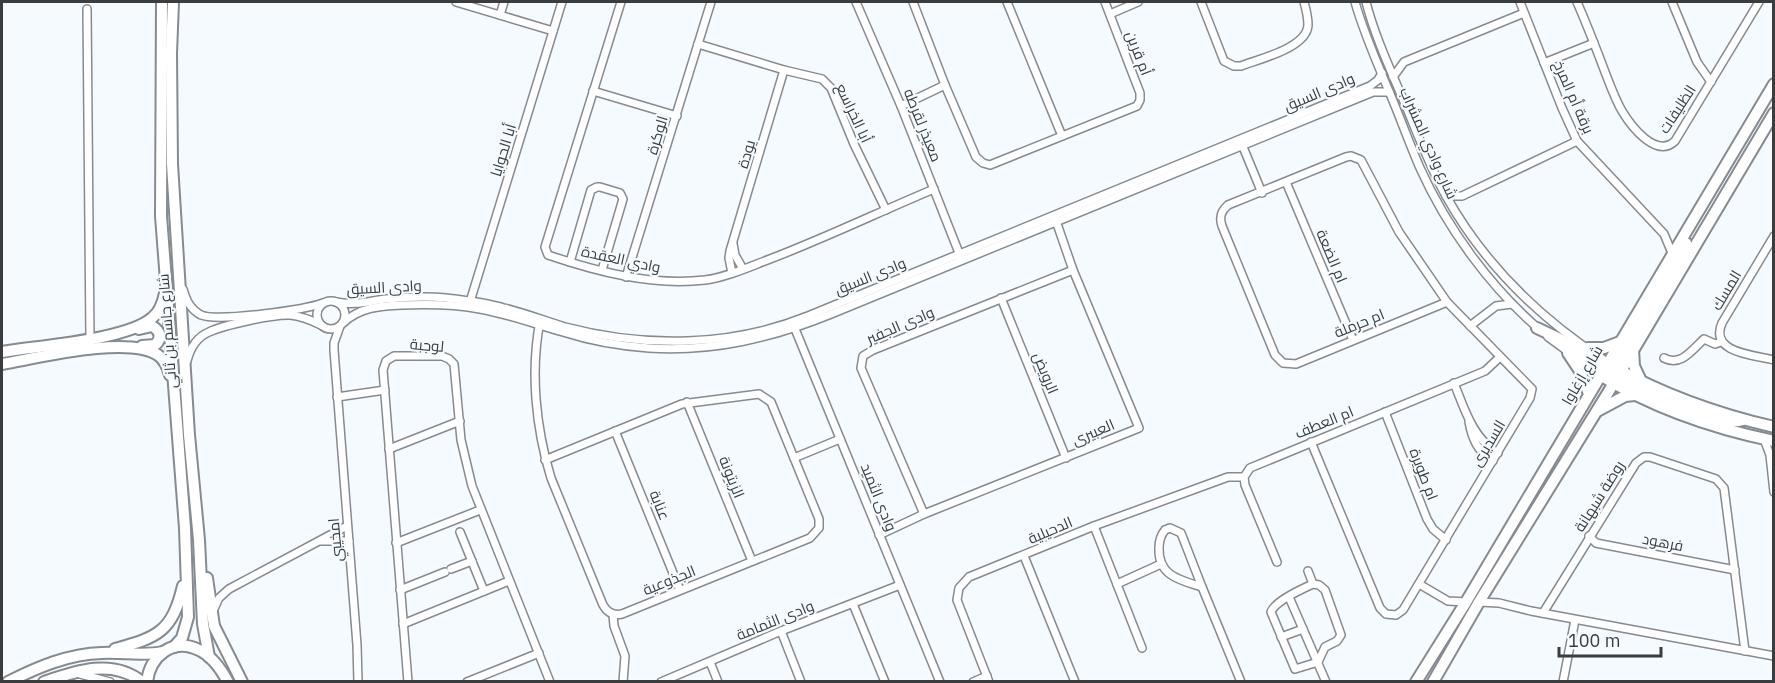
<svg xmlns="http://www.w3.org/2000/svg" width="1775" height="683" viewBox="0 0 1775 683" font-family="'IBM Plex Sans',Cairo,sans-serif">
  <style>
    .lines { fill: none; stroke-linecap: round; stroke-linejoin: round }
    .street-casing { stroke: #868b91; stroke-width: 10 }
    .secondary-casing { stroke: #868b91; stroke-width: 14 }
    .primary-casing { stroke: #868b91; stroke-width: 14 }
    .street { stroke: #fff; stroke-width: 7 }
    .secondary { stroke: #fff; stroke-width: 10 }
    .primary { stroke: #fff; stroke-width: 10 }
    .labels { text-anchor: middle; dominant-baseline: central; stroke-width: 4.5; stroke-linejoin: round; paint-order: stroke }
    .street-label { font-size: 15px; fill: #3a3c3e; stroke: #f5fafe }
  </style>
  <rect width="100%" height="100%" fill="#f5fafe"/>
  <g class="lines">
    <g class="street-casing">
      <g id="street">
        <polyline points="456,2 553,31"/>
        <path d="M621,2l-76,245 3,8c50,17 104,31 157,25 22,-3 44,-13 65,-21 55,-21 109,-47 164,-70"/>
        <polyline points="856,2 901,106 961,258"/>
        <polyline points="913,2 945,85 976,157 983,163 990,165 1137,106 1140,100 1140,93 1105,2"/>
        <polyline points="1007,2 1062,136"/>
        <path d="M1201,2l23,59 10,5h7c18,-7 66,-18 67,-41 0,-7 -2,-16 -4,-23"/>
        <path d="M1355,2c9,32 23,63 36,94 10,24 19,49 29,72 27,60 70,119 120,162"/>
        <path d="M1366,2c9,35 25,69 39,102 13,31 25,63 41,92 38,68 96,124 161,166"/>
        <polyline points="1520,2 1562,108 1577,141 1664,234 1672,253"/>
        <path d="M1577,2c10,23 19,46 28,70 5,13 10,27 17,39 9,15 34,48 53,30l84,-139"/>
        <polyline points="1672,2 1697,62 1711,82"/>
        <polyline points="87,9 90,339"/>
        <polyline points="1110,14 1138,2"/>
        <polyline points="500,15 504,2"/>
        <polyline points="698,44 784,70 822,79 831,88 854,144 886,210"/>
        <polyline points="1544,63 1594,43"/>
        <polyline points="1393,77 1404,62 1524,13"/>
        <polyline points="593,91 677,116"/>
        <polyline points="901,106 945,85"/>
        <polyline points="1241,142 1262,193"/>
        <polyline points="1286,182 1353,340"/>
        <polyline points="1446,196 1462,196 1577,141"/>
        <path d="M1774,236l-52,87c-13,30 32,32 52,37"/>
        <polyline points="733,244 735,255 743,269"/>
        <polyline points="570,262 591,190 597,187 600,187 620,193 623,199 602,270"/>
        <polyline points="732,273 729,258 730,251 784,70"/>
        <polyline points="626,277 711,2"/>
        <path d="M183,289c3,11 7,20 18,26 17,7 103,-5 122,-12"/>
        <polyline points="1001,298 1066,458"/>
        <circle cx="331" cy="315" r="14"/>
        <path d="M336,302c18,4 33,-1 50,-3 20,-2 40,-3 60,-1 19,2 39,4 58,10 21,5 41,13 61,19 80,21 166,20 243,-11l562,-230 8,-6 4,-7"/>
        <polyline points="469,305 562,2"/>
        <path d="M540,321c-10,51 -4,108 11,157l52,127c4,7 10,11 19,9l188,-76 9,-10v-9l-48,-117 -12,-8 -77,10 -137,56"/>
        <path d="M343,323c17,-16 37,-17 59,-18 26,-1 52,-1 78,4 28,5 55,15 83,23 28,9 57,14 86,16 64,4 123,-10 182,-34l542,-222h16"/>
        <polyline points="793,324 940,682"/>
        <polyline points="340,326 334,343 334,350 357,645 358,682"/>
        <polyline points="1470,326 1496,306 1512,304"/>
        <polyline points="1548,337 1600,375"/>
        <path d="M1664,358c17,9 28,-8 40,-19l11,5 6,-2"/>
        <path d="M187,361c3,-12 10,-24 22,-29 15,-7 65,-18 81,-17 11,1 21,5 31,10"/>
        <path d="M1454,383c10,25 19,56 44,70"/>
        <polyline points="337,397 385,390"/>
        <polyline points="687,402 752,561"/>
        <polyline points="1385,412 1427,519 1433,529 1446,540"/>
        <path d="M1469,422c3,17 9,30 24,39"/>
        <polyline points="615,431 680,590"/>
        <polyline points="1764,439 1770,455 1774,492"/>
        <path d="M1311,442l69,166 6,6 10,1 7,-5 127,-212 2,-9 -85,-87 -48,-70 -38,-72 -10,-4 -5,1 -118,48c-7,6 -9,12 -6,21l53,129 8,8 13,1 151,-62"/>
        <polyline points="389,449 460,421"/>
        <polyline points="794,458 840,439"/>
        <polyline points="924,514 861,368 863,356 873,350 1073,270"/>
        <polyline points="1094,526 1142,648"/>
        <path d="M1170,528l11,5 21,54c-22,-7 -44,-11 -43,-39 0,-7 1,-12 6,-18z"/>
        <polyline points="460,532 484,591"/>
        <polyline points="879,535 924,514 1139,428 1073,270 1055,218"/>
        <polyline points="1589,536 1596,543 1601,544 1735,570"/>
        <polyline points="321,541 349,541"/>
        <polyline points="396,543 480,510"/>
        <polyline points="1024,556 1075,682"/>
        <polyline points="1277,562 1245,485 1244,477 1250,468 1485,371 1500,357"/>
        <polyline points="451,569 472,561"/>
        <polyline points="1308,571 1313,584"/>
        <polyline points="1117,584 1161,564"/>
        <path d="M1313,584l6,1 6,5 16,45 -4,6 -12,6 -7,15 -23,7 -24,-57c4,-11 31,-23 42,-28z"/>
        <polyline points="1419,584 1448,601 1466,602"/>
        <polyline points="1202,587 1241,682"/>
        <polyline points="400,590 445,572"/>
        <polyline points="1289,597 1326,682"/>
        <polyline points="1479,602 1499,603 1531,611 1774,656"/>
        <polyline points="853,604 885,682"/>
        <polyline points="213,611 219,598 229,589 347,526"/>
        <polyline points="1543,613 1636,463 1644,457 1650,457 1716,479 1724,488 1745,651"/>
        <polyline points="613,614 614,626 625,656 623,682"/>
        <polyline points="403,624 509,581"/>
        <polyline points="781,631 801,682"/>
        <polyline points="1281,637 1303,629"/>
        <polyline points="710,662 718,682"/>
        <polyline points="80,674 110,682"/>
        <polyline points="408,682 383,370 386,361 394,356 442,356 449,359 454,364 461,440 472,486 550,682"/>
        <polyline points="467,682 539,653"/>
        <polyline points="661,682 781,631 900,585"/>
        <polyline points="973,682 987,676"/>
        <polyline points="989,682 957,600 959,588 969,577 1094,526 1228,477 1244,477"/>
        <polyline points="1563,682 1575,620"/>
      </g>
    </g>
    <g class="secondary-casing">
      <g id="secondary">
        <polyline points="162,2 161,216 185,528 188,617 182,638 174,647"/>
        <polyline points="173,2 171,53 172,164 189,435 199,540 203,624 209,657"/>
        <path d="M139,329l13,-3c9,5 10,13 3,19l-13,1"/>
        <path d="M2,352c35,-6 125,-12 150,-34 8,-6 11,-15 13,-25"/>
        <path d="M2,364c35,-6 126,-29 156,-9 7,5 10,12 12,20"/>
        <path d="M1614,367c50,28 104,47 160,60"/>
        <path d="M1600,375c53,33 112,53 174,66"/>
        <polyline points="207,578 214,626 242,682"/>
        <path d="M115,649c43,-12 57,-17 68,-63"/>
        <path d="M8,682c30,-15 60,-28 94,-29 21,-1 41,3 61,-1"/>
        <path d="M44,682c32,-11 69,-24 98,0"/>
        <path d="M147,682c3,-26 26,-45 52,-32 13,6 22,19 29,32"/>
      </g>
    </g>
    <g class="primary-casing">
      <g id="primary">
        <polyline points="1537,328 1560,339 1608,371"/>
        <polyline points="1588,348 1604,348 1620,342"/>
        <polyline points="1633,350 1634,366 1641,381"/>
        <polyline points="1568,353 1580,371 1589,394"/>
        <path d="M1612,375c30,13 100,55 131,45"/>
        <polyline points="1613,381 1614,366 1686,243"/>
        <polyline points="1599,410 1625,396 1635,395"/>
        <polyline points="1416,682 1466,602 1774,84"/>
        <polyline points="1433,682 1479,602 1609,391 1774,113"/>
      </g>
    </g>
    <use href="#street" class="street"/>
    <use href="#secondary" class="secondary"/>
    <use href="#primary" class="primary"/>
  </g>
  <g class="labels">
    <g class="street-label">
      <text transform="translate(1139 53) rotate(69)">أم قرين</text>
      <text transform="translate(1319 92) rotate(-23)">وادى السيق</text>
      <text transform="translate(1574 97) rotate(66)">برقة أم المرخ</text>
      <text transform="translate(1677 109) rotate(-57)">الظليفات</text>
      <text transform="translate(854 113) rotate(65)">أبا الخراسع</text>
      <text transform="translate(923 125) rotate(68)">معيذر لقرطه</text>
      <text transform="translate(657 135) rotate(-73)">الوكرة</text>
      <text transform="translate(1429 143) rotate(66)">شارع وادي المشراب</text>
      <text transform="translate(503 150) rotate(-73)">أبا الحوايا</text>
      <text transform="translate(746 154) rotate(-74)">يودة</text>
      <text transform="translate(1332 256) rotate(67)">ام الضعة</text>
      <text transform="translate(621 259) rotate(12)">وادي العقدة</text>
      <text transform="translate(870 276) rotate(-22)">وادى السيق</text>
      <text transform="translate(384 287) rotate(-3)">وادى السيق</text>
      <text transform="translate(1726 290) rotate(-59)">المسك</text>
      <text transform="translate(1359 323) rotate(-22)">ام حرملة</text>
      <text transform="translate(900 325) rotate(-23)">وادى الجفير</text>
      <text transform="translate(167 331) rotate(-94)">شارع جاسم بن ثاني</text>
      <text transform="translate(427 345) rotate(5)">لوجبة</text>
      <text transform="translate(1046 373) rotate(68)">الرويض</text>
      <text transform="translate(1582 375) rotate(-60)">شارع إزغاوا</text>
      <text transform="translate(1324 422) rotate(-22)">ام العطف</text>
      <text transform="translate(1093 432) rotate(-23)">العبيرى</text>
      <text transform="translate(1488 443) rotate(-59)">السديرى</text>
      <text transform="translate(1424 474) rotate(69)">ام طويرة</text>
      <text transform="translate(732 477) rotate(68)">الزيتونة</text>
      <text transform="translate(1599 496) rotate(-58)">روضة شبهانة</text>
      <text transform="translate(879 497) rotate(68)">وادى الثميد</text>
      <text transform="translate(660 505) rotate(68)">عنابة</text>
      <text transform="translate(1050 530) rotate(-23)">الدحيلية</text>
      <text transform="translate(335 540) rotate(-95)">امخيبي</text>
      <text transform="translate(1663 542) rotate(11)">فرهود</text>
      <text transform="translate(669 580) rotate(-22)">الجذوعية</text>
      <text transform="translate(775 620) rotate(-22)">وادى الثمامة</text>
    </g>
  </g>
  <rect width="1775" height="683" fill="none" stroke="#3a3c3e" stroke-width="6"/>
  <path d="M1559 647v9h102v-9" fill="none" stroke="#3a3c3e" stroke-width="3"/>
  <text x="1568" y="647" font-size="18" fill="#3a3c3e" stroke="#f5fafe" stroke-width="4.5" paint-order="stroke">100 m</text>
</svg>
